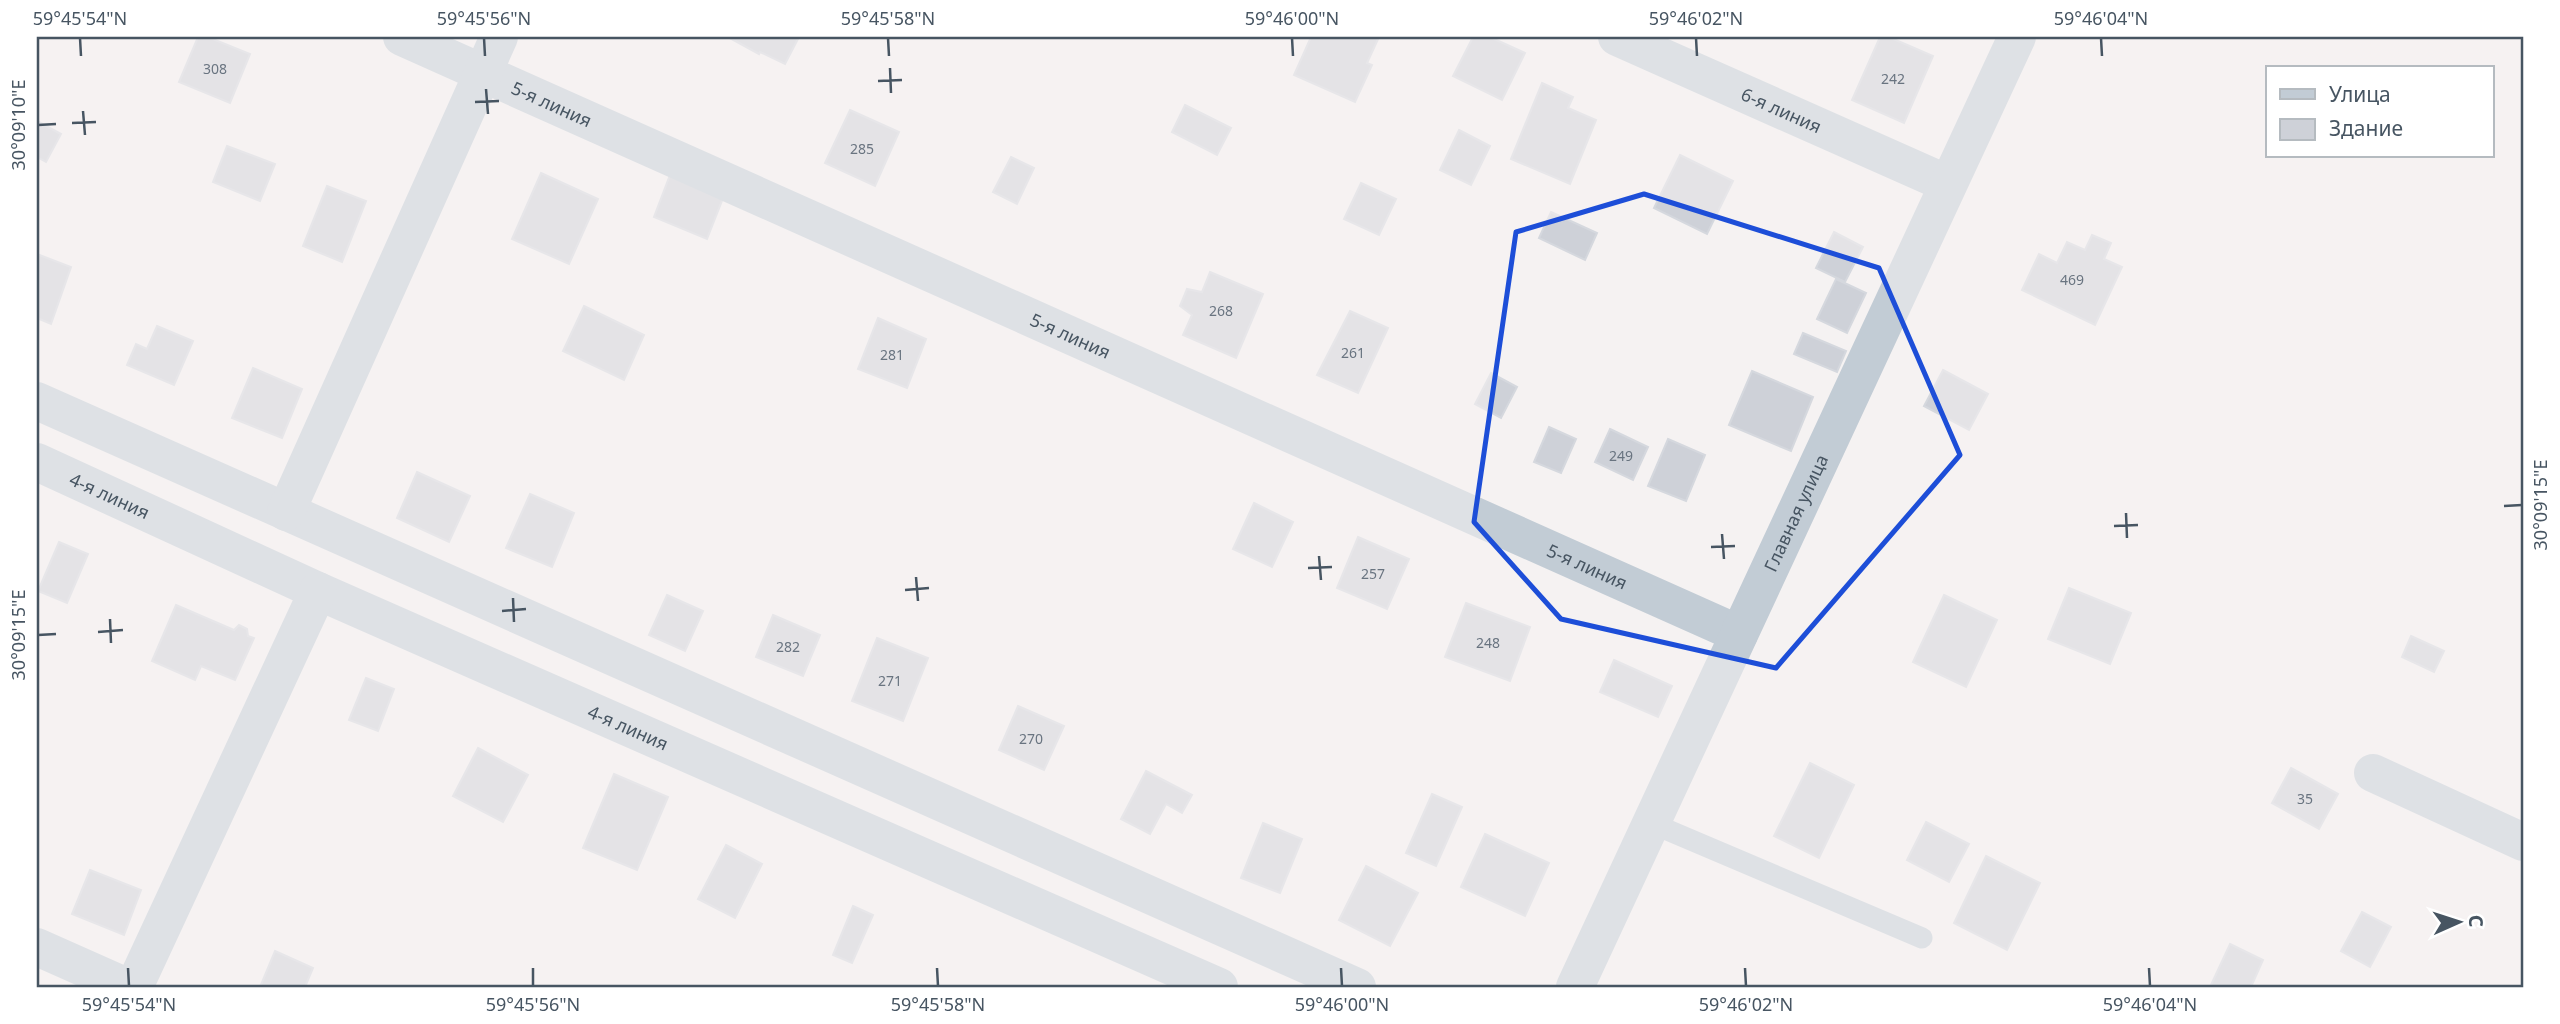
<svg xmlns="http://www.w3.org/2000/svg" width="2560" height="1024" viewBox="0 0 2560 1024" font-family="'Noto Sans',sans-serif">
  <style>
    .building { fill: #ced1d8; stroke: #d5d8de; stroke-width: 2 }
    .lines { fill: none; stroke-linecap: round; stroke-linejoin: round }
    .lane { stroke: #c2ccd5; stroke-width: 21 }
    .street { stroke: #c2ccd5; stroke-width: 38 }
    .marked { fill: none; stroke: #1d4ed8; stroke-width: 5; stroke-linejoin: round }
    .ticks { fill: none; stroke: #475562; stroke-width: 2.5 }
    .labels { text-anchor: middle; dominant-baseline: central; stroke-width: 5; stroke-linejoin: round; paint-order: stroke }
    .number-label { font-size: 14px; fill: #697480 }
    .street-label { font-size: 18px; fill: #475562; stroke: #fff }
    .neatline { fill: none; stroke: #475562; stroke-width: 2.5 }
    .ticks-label { font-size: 18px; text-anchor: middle; fill: #475562 }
  </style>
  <rect width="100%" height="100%" fill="#f5f2f2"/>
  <g class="building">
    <polygon points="198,37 208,37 250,54 230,103 179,82"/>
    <polygon points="728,37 799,37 785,64 760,52 759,54"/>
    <polygon points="1311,37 1379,37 1367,63 1372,65 1355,102 1294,75"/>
    <polygon points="1473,37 1490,37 1525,53 1502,100 1453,76"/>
    <polygon points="1880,37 1889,37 1933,56 1904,123 1852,100"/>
    <polygon points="1542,83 1573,97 1568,108 1596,120 1570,184 1511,159"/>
    <polygon points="1185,105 1231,128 1217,155 1172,132"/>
    <polygon points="850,110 899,132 875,186 825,163"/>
    <polygon points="37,121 61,134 46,162 37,157"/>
    <polygon points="1459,130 1490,146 1471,185 1440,170"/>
    <polygon points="227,146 275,164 260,201 213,182"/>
    <polygon points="1680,155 1733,181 1707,234 1654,208"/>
    <polygon points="1011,157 1034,168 1017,204 993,192"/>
    <polygon points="673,167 727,188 707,239 654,217"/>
    <polygon points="541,173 598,199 569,264 512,239"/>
    <polygon points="1361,183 1396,199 1379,235 1344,219"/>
    <polygon points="327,186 366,201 342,262 303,246"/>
    <polygon points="1551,212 1597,233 1585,260 1539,238"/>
    <polygon points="1834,232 1863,247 1845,282 1816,268"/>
    <polygon points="2092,235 2111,243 2104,259 2122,267 2095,325 2022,290 2039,254 2057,263 2067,242 2085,250"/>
    <polygon points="37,254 71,267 51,324 37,318"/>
    <polygon points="1210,272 1263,294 1236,358 1183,335 1192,315 1180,306 1187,289 1202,292"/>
    <polygon points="1836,279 1866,293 1847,333 1817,319"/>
    <polygon points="584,306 644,335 624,380 563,351"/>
    <polygon points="1350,311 1388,328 1358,393 1317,375"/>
    <polygon points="878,318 926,339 907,388 858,369"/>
    <polygon points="157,326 193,341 174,385 127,365 136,344 147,349"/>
    <polygon points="1803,333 1846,351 1837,372 1794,354"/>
    <polygon points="253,368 302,389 282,438 232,418"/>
    <polygon points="1943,370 1988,394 1969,430 1924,406"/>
    <polygon points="1752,371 1813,397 1791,451 1729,425"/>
    <polygon points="1491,373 1517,387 1501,418 1475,404"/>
    <polygon points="1549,427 1576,439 1561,473 1534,462"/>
    <polygon points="1610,429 1648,447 1633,480 1595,462"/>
    <polygon points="1668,439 1705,455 1686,501 1648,486"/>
    <polygon points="417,472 470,496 449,542 397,518"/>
    <polygon points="530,494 574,513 552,567 506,548"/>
    <polygon points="1254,503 1293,522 1272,567 1233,549"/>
    <polygon points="1358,537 1409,559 1387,609 1337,588"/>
    <polygon points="59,542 88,554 67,603 38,591"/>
    <polygon points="2069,588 2131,613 2110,664 2048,639"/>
    <polygon points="667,595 703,611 685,651 649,635"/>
    <polygon points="1944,595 1997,620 1966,687 1913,662"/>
    <polygon points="1466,603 1530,627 1510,681 1445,657"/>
    <polygon points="176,605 234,630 239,625 247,629 248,636 254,638 235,680 201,666 195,680 152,661"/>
    <polygon points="773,615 820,635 803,676 756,657"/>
    <polygon points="2411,636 2444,651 2434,672 2402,657"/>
    <polygon points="877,638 928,658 903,721 852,701"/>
    <polygon points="1614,660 1672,686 1658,717 1600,692"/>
    <polygon points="366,678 394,689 378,731 349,720"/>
    <polygon points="1018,706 1064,726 1044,770 999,750"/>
    <polygon points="478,748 528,775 503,822 453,796"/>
    <polygon points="1810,763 1854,785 1819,858 1774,836"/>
    <polygon points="2291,768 2338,794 2319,829 2272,803"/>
    <polygon points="1146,771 1192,795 1182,813 1166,804 1150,834 1121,819"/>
    <polygon points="614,774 668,797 637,870 583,848"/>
    <polygon points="1432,794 1462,807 1436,866 1406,853"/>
    <polygon points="1926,822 1969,844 1949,882 1907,860"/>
    <polygon points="1263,823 1302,839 1280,893 1241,878"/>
    <polygon points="1485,834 1549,863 1525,916 1461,887"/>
    <polygon points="726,845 762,864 735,918 698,899"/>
    <polygon points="1986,856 2040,883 2007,950 1954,923"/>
    <polygon points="1366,866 1418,893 1390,946 1339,920"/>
    <polygon points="90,870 141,890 124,935 72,914"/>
    <polygon points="853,906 873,915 852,963 833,955"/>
    <polygon points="2362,912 2391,927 2370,967 2341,951"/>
    <polygon points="2230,944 2263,960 2251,987 2210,987"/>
    <polygon points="275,951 313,968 305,987 260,987"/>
  </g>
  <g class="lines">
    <polyline class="lane" points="1651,823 1922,938"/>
    <g class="street">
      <path id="s1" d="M402,37l1337,597"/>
      <path id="s2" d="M1617,37l331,147"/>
      <polyline points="37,401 1357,987"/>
      <path id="s3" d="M37,462l281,129 901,396"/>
      <polyline points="286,512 499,37"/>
      <polyline points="2373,773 2523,842"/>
      <polyline points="37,947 127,987"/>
      <polyline points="134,987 318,591"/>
      <path id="s4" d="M1575,987l442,-950"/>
    </g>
  </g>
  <path d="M0 0H2560V1024H0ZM1644,194l235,74 81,187 -184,213 -215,-49 -87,-97 42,-290z" fill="#f5f2f2" fill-opacity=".55" fill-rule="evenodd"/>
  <path class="marked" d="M1644,194l235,74 81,187 -184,213 -215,-49 -87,-97 42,-290z"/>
  <path class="ticks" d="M80,38l1,18M484,38l1,18M888,38l1,18M1292,38l1,18M1696,38l1,18M2101,38l1,18M890,68l1,25M878,81l24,-1M486,89l2,25M475,102l24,-1M83,111l2,24M72,123l24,-1M38,125l18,-1M2504,506l18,-1M2126,513l1,25M2114,526l24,-1M1722,534l2,25M1711,547l24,-1M1319,556l2,24M1308,568l24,-1M916,577l2,24M905,590l24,-2M513,598l1,24M502,611l24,-2M110,619l1,24M98,632l25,-2M38,635l18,-1M128,968l1,18M533,968v18M937,968l1,18M1341,968l1,18M1745,968l1,18M2149,968l1,18"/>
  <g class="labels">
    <g class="number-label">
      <text x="215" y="68">308</text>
      <text x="1893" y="78">242</text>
      <text x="862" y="148">285</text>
      <text x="2072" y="279">469</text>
      <text x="1221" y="310">268</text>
      <text x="1353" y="352">261</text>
      <text x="892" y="354">281</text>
      <text x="1621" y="455">249</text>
      <text x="1373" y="573">257</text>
      <text x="1488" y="642">248</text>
      <text x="788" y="646">282</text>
      <text x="890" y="680">271</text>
      <text x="1031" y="738">270</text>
      <text x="2305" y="798">35</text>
    </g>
    <g class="street-label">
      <text stroke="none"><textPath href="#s1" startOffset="164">5-я линия</textPath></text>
      <text stroke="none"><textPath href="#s2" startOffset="180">6-я линия</textPath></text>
      <text stroke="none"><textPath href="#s1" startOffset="732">5-я линия</textPath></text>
      <text stroke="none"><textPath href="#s3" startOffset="80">4-я линия</textPath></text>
      <text stroke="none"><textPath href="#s4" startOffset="523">Главная улица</textPath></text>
      <text stroke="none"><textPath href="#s1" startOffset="1298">5-я линия</textPath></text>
      <text stroke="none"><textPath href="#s3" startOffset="648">4-я линия</textPath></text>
    </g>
  </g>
  <rect width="2560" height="1024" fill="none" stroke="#ffffff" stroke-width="77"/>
  <rect x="2266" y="66" width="228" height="91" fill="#ffffff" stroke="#b5bbc0" stroke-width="2"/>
  <rect x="2280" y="89" width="35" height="10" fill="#c2ccd5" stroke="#b5bbc0" stroke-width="2"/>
  <text x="2329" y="102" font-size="21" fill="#475562">Улица</text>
  <rect x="2280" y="119" width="35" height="21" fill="#ced1d8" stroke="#b5bbc0" stroke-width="2"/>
  <text x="2329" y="136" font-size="21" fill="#475562">Здание</text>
  <g transform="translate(2459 922) rotate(87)" stroke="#ffffff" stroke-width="5" paint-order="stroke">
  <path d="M0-5L12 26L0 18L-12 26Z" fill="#475562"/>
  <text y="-10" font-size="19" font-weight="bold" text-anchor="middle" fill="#475562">С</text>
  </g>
  <rect x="38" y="38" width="2484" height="948" class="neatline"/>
  <g class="ticks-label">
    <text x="80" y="25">59°45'54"N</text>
    <text x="484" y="25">59°45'56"N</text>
    <text x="888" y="25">59°45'58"N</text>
    <text x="1292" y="25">59°46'00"N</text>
    <text x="1696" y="25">59°46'02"N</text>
    <text x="2101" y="25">59°46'04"N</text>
    <text transform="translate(19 125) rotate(-90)" y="6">30°09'10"E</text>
    <text transform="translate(2541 505) rotate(-90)" y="6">30°09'15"E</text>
    <text transform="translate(19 635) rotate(-90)" y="6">30°09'15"E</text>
    <text x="129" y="1011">59°45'54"N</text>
    <text x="533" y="1011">59°45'56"N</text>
    <text x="938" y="1011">59°45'58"N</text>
    <text x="1342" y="1011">59°46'00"N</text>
    <text x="1746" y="1011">59°46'02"N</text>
    <text x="2150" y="1011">59°46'04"N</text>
  </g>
</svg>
